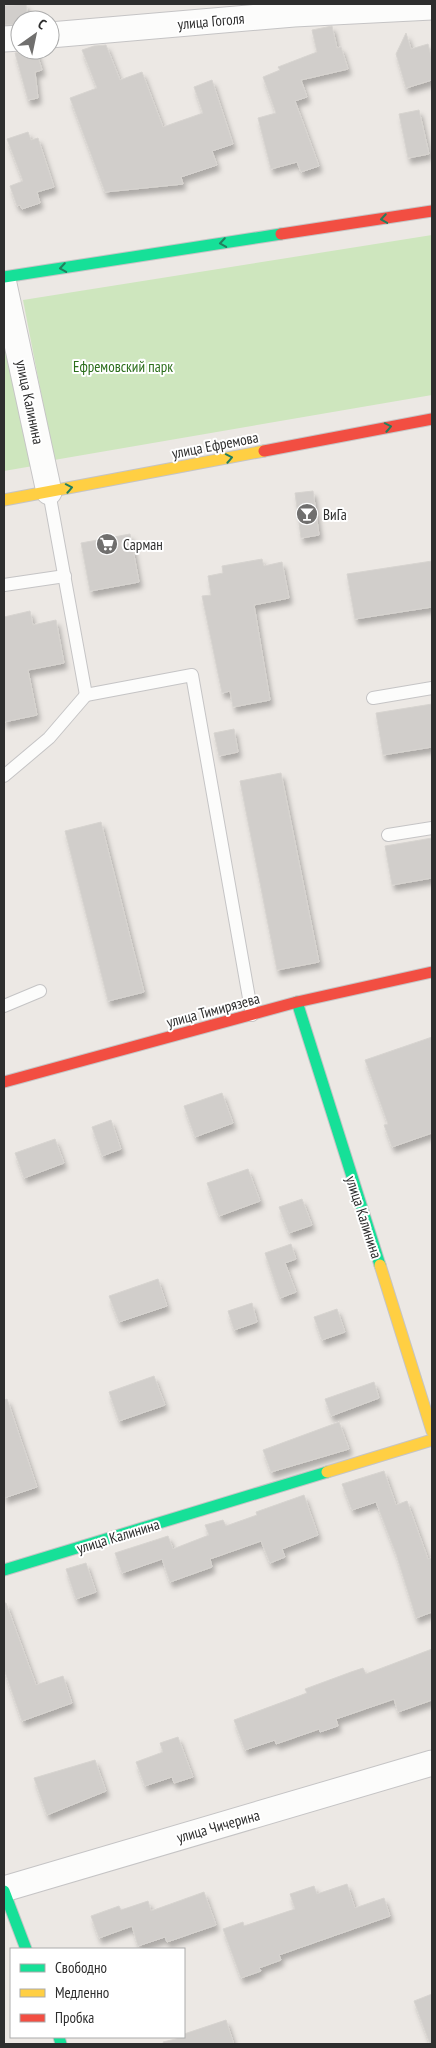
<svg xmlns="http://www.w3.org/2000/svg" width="436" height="2048" viewBox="0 0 436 2048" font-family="'PT Sans Narrow',sans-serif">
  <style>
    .green { fill: #cee6be }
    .building { fill: #d1cecb; stroke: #d7d4d0; filter: url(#shadow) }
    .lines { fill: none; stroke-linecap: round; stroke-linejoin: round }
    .lane-casing { stroke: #c5c4c5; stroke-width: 14 }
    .street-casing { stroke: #c5c4c5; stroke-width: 27 }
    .fast-casing { stroke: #c5c4c5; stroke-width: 13 }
    .slow-casing { stroke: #c5c4c5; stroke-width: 13 }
    .jam-casing { stroke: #c5c4c5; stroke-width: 13 }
    .lane { stroke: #fcfcfb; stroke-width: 12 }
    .street { stroke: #fcfcfb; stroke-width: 25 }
    .fast { stroke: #16e098; stroke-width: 11 }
    .slow { stroke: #ffcf43; stroke-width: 11 }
    .jam { stroke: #f24e42; stroke-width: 11 }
    .oneway { stroke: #237e5e }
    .labels { text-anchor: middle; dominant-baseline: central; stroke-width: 4; stroke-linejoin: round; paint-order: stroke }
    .street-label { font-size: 15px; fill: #2e2e2e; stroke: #fff }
    .park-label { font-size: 15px; fill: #2c6e1b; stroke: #fff }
    .poi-label { font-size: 15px; fill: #2e2e2e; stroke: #fff; text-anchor: start }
  </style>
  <defs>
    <filter id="shadow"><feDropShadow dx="3" dy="5.5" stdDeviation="2.5" flood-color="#0004"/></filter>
  </defs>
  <rect width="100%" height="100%" fill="#ece8e4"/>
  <g class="green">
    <polygon points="432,235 432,395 54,460 23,300"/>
    <polygon points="4,324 33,466 4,471"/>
  </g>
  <g class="building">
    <polygon points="26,4 28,20 20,20 20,24 4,25 4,6"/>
    <polygon points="332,26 337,48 341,47 348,69 301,80 307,97 295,101 319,166 301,172 297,162 271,169 258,118 276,113 263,77 280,70 278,67 317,52 312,30"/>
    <polygon points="406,33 411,49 428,44 432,60 432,80 406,88 396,54"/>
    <polygon points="106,45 120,80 142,72 163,127 203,113 194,87 212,80 233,144 212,151 217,165 181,177 183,184 105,192 70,98 97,88 82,50 94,46"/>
    <polygon points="28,50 36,50 42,70 35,72 38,98 28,100 15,53"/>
    <polygon points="419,110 429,154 408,158 399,114"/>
    <polygon points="28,132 31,140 38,138 54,187 37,192 40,203 22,209 20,205 17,206 10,186 23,181 7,139"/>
    <polygon points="313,491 319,535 301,538 295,493"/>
    <polygon points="130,534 139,582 90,591 81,543"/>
    <polygon points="262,559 264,566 282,562 289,598 254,605 270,700 233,707 230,691 222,693 202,596 211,595 208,576 223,573 222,566"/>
    <polygon points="432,561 432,607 355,619 347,574"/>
    <polygon points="30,611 33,625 56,620 64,663 28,670 37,715 4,722 4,617"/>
    <polygon points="432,704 432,747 383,755 376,713"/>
    <polygon points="234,729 238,752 219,756 214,733"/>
    <polygon points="281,773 319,962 277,970 240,781"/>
    <polygon points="101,822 144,992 108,1001 65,831"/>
    <polygon points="432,838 432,878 392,885 385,846"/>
    <polygon points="432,1037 432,1133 392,1147 384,1125 388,1124 365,1060"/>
    <polygon points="222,1093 233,1123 195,1137 184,1106"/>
    <polygon points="111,1120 121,1149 102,1156 92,1127"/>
    <polygon points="55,1139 64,1163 24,1178 15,1153"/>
    <polygon points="248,1169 260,1201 219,1216 207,1183"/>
    <polygon points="302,1199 312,1225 289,1233 279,1207"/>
    <polygon points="291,1244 296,1259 285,1263 296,1292 280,1298 265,1253"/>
    <polygon points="158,1279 167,1306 119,1322 109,1296"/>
    <polygon points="252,1303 257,1322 234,1330 228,1311"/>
    <polygon points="337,1309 345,1332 322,1340 314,1317"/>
    <polygon points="154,1376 165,1405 119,1421 109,1392"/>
    <polygon points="374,1382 379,1398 331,1416 325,1399"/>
    <polygon points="7,1399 37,1487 4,1498 4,1400"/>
    <polygon points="339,1422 349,1449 271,1472 263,1450"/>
    <polygon points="384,1471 396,1505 407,1501 428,1559 432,1558 432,1612 416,1618 396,1554 376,1502 352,1510 342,1484"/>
    <polygon points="304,1495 318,1535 282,1549 285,1557 270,1563 261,1541 210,1559 212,1567 170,1582 162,1559 122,1573 115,1553 168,1536 173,1549 209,1535 205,1525 223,1520 226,1526 257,1515 256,1512"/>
    <polygon points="86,1563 96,1592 76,1599 66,1569"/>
    <polygon points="4,1603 6,1603 36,1685 63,1676 72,1703 22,1721 4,1669"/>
    <polygon points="432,1649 432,1700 398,1712 394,1699 336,1719 338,1726 320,1732 319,1729 276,1744 275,1740 245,1750 234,1720 307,1693 305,1689 351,1672 363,1668 366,1674"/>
    <polygon points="178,1737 193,1777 174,1783 172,1777 145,1786 136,1762 163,1752 160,1743"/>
    <polygon points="95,1760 106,1791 47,1815 34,1778"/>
    <polygon points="347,1884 355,1908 384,1898 390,1916 279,1955 281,1960 259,1968 261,1971 241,1978 223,1929 243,1922 244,1926 295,1909 290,1894 314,1886 317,1894"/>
    <polygon points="204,1892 216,1925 167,1942 165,1937 138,1946 132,1926 99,1938 91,1916 119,1906 121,1910 148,1901 151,1911"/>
    <polygon points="432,1994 432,2044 430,2044 414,2001"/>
    <polygon points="226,2020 234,2044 164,2044 163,2042 184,2037 184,2034"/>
  </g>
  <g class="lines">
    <g class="lane-casing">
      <g id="lane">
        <polyline points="49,492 86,695 192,675 252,1015"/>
        <polyline points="4,585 65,576"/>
        <polyline points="373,698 432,688"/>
        <polyline points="4,776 49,738 86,695"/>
        <polyline points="388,835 432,828"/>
        <polyline points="4,1006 40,991"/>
      </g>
    </g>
    <g class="street-casing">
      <g id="street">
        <polyline points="50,35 294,14 432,7"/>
        <polyline points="4,39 20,38"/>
        <polyline points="4,284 49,492"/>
        <polyline points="4,1889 432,1763"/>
      </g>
    </g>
    <g class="fast-casing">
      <g id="fast">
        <polyline points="4,277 281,234"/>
        <polyline points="297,1002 380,1265"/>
        <polyline points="4,1570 327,1472"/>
        <polyline points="4,1891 26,1949"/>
        <polyline points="59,2037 61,2044"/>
      </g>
    </g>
    <g class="slow-casing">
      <g id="slow">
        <polyline points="4,500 264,451"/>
        <polyline points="380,1265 432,1431"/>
        <polyline points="327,1472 432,1440"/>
      </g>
    </g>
    <g class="jam-casing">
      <g id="jam">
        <polyline points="281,234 432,211"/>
        <polyline points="264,451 432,419"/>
        <polyline points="4,1082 297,1002 432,972"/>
      </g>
    </g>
    <use href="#lane" class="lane"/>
    <use href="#street" class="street"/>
    <use href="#fast" class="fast"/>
    <use href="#slow" class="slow"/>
    <use href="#jam" class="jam"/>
  </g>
  <defs><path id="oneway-chevron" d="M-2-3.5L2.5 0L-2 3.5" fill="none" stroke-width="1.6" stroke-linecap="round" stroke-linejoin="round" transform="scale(1.25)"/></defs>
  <g class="oneway">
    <use href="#oneway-chevron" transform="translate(384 219) rotate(171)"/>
    <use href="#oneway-chevron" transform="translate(223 243) rotate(171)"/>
    <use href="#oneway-chevron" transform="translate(63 268) rotate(171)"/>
    <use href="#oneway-chevron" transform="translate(388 427) rotate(-11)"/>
    <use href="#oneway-chevron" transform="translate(229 458) rotate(-11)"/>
    <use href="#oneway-chevron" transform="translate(69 488) rotate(-11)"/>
  </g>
  <defs>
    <g id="bar-disc" transform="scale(1.125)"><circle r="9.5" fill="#706f6e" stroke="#fff"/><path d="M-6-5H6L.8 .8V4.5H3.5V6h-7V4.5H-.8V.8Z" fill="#fff"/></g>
    <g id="supermarket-disc" transform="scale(1.125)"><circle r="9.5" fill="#706f6e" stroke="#fff"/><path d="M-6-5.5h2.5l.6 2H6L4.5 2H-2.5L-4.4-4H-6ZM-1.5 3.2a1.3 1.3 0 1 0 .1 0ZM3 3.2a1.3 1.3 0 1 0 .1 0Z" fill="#fff"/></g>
  </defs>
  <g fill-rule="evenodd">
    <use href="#bar-disc" x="307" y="514"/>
    <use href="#supermarket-disc" x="107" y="544"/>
  </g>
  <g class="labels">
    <g class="street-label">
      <text transform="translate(211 21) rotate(-5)">улица Гоголя</text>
      <text transform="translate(30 402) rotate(78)">улица Калинина</text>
      <text transform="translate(215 445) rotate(-11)">улица Ефремова</text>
      <text transform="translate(213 1010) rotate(-15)">улица Тимирязева</text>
      <text transform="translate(364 1217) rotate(72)">улица Калинина</text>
      <text transform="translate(118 1536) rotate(-17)">улица Калинина</text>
      <text transform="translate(218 1826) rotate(-16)">улица Чичерина</text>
    </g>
    <g class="park-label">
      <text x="123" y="366">Ефремовский парк</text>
    </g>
    <g class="poi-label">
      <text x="323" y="514">ВиГа</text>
      <text x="123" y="544">Сарман</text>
    </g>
  </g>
  <rect width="436" height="2048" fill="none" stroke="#2e2e2e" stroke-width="10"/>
  <rect x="10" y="1948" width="175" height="90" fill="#ffffff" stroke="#ababab"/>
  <rect x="20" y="1964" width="25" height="8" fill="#16e098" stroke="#ababab"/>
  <text x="55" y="1973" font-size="15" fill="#2e2e2e">Свободно</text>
  <rect x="20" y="1989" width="25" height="8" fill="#ffcf43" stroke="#ababab"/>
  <text x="55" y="1998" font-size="15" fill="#2e2e2e">Медленно</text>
  <rect x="20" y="2014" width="25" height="8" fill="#f24e42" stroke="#ababab"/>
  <text x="55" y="2023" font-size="15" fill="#2e2e2e">Пробка</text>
  <g transform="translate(35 35) rotate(33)"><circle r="24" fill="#ffffff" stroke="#ababab"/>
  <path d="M0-4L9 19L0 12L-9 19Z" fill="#706f6e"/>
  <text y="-8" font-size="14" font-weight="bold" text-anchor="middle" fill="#2e2e2e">С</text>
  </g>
</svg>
